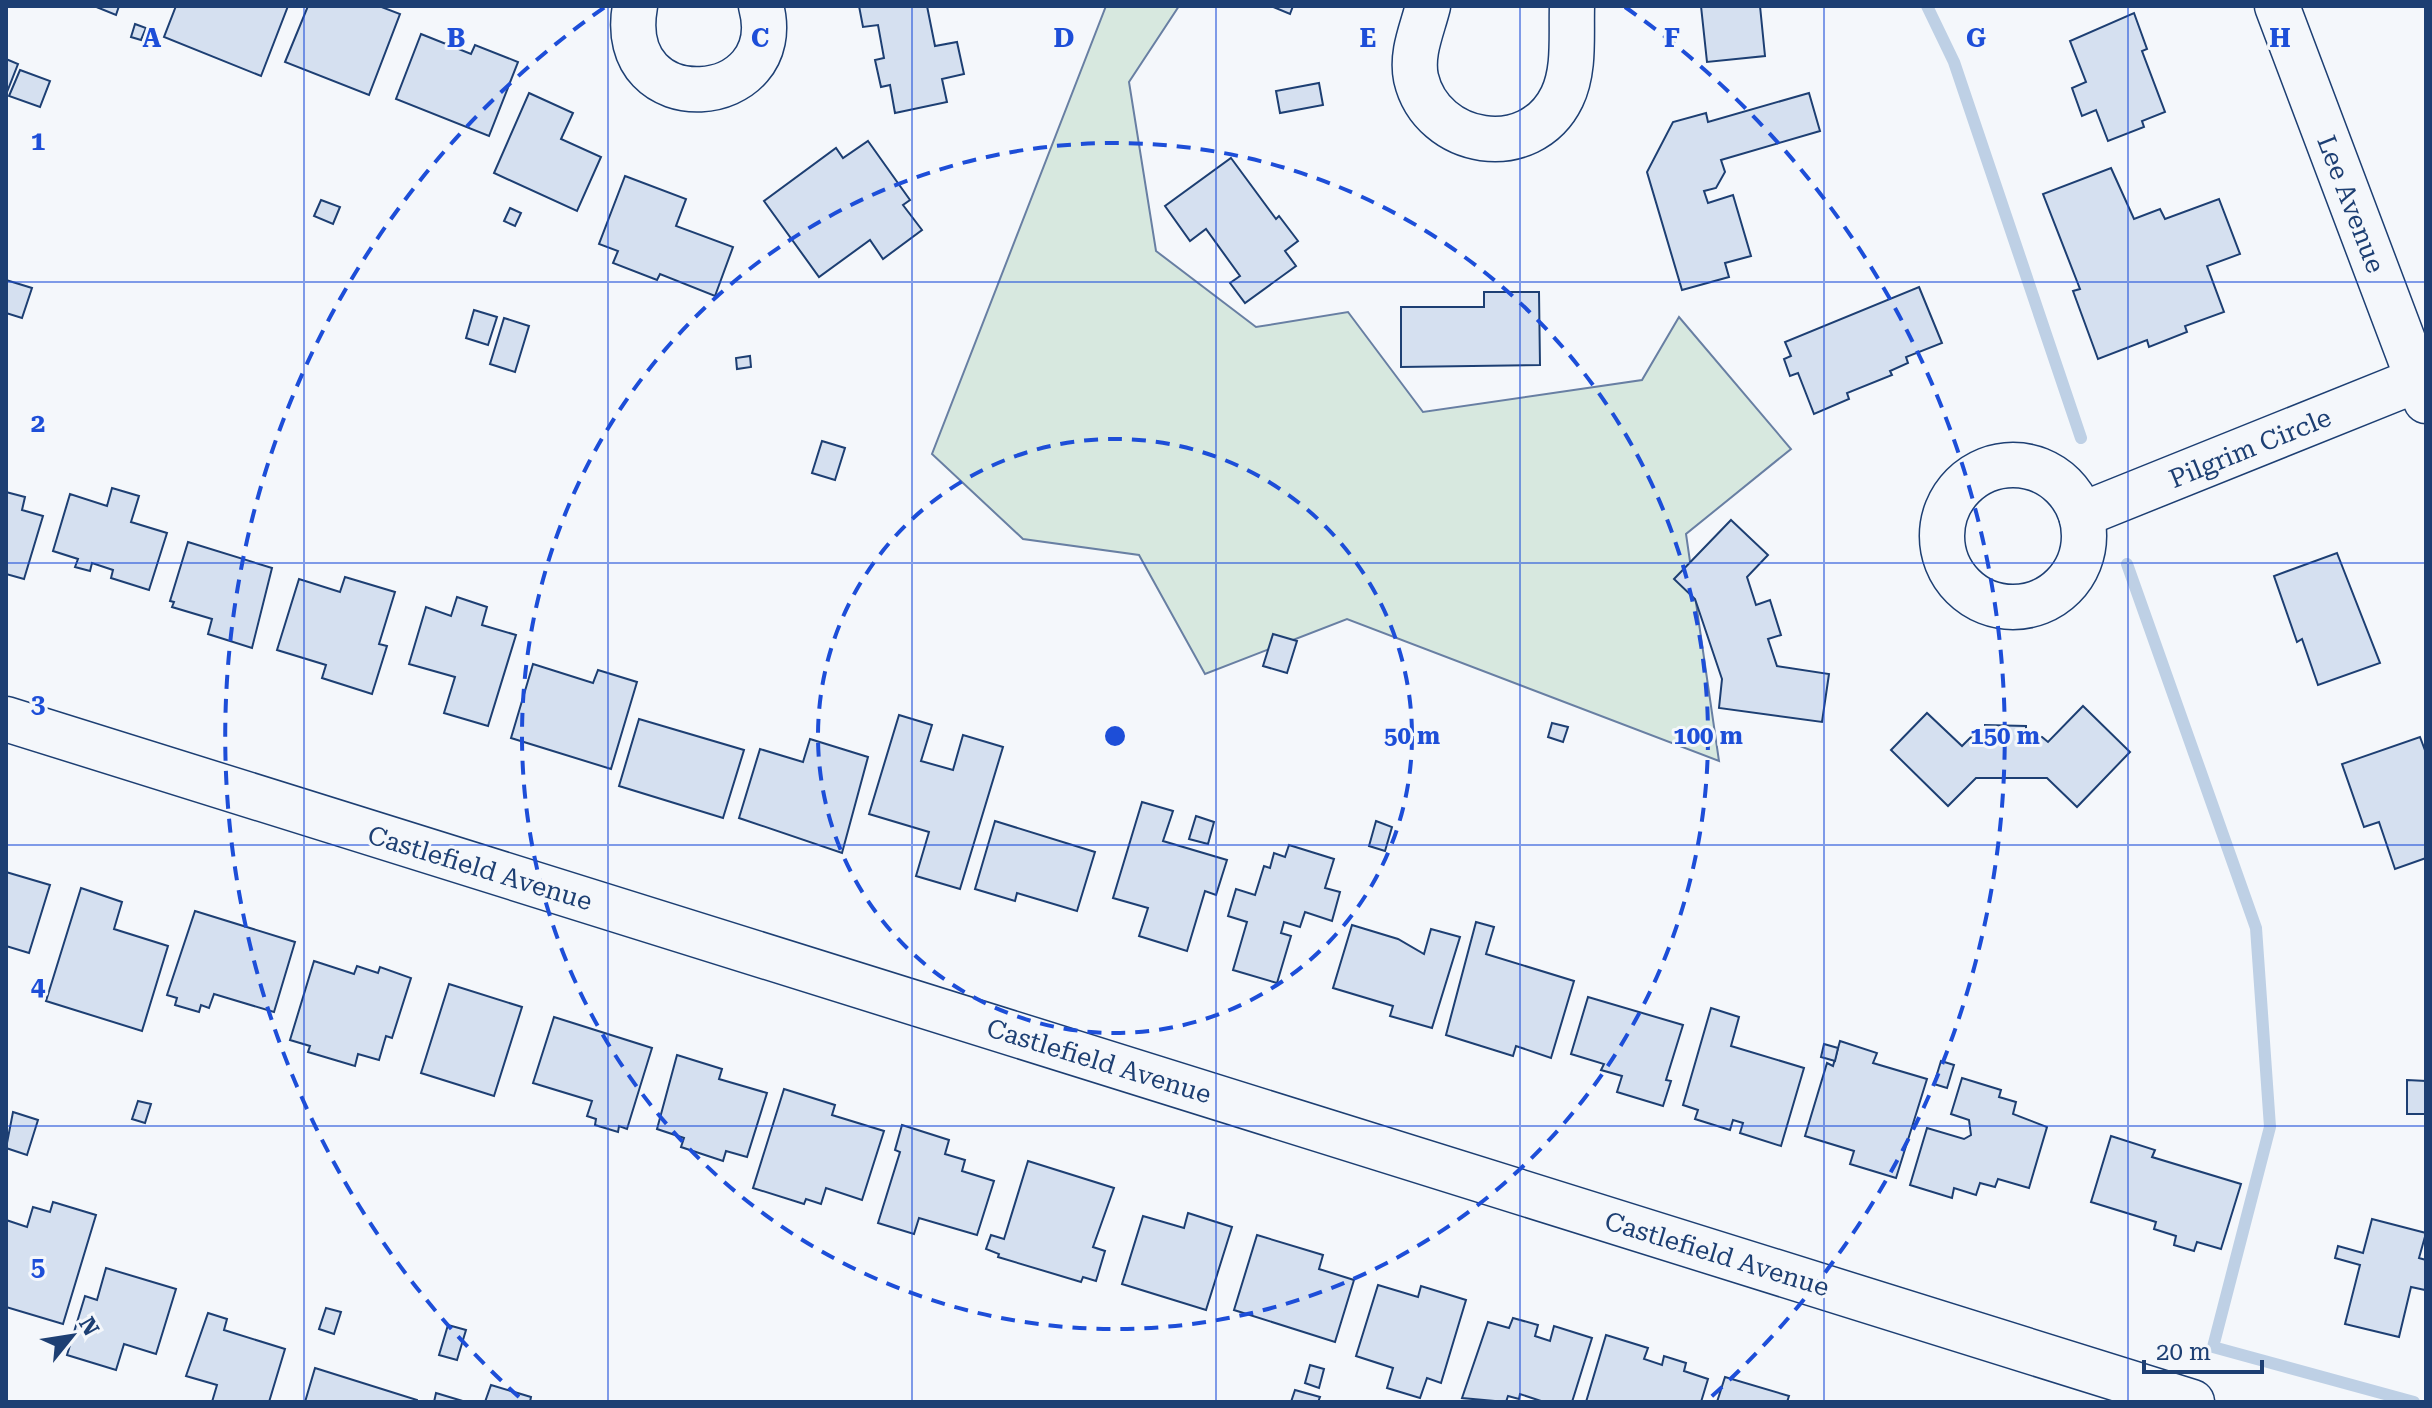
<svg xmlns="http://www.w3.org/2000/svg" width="2432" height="1408" viewBox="0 0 2432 1408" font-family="'Roboto Serif',serif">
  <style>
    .green { fill: #d7e8df; stroke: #687fa3; stroke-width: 2 }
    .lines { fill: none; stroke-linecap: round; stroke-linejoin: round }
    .stream { stroke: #bed0e5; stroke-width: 12 }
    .building { fill: #d5e0f0; stroke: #1d3f73; stroke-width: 2 }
    .minor-casing { stroke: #1d3f73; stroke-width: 47 }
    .minor { stroke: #f4f7fb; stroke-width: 44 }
    .grid { fill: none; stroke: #1d4ed8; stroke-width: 2; stroke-opacity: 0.55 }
    .ring { fill: none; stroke: #1d4ed8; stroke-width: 4; stroke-dasharray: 14 10 }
    .labels { text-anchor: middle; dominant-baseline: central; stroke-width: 6; stroke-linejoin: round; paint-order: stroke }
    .street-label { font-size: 26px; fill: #1d3f73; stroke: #f4f7fb }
    .grid-label { font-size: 26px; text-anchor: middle; font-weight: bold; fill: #1d4ed8; stroke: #f4f7fb; stroke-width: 6; stroke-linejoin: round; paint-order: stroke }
    .centre { fill: #1d4ed8; stroke: #f4f7fb; stroke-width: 4 }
    .ring-label { font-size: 24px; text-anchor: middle; font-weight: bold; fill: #1d4ed8; stroke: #f4f7fb; stroke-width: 6; stroke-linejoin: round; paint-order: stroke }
  </style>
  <rect width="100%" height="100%" fill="#f4f7fb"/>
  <polygon class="green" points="1106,6 1179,6 1129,82 1156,251 1256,327 1348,312 1423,412 1642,380 1679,317 1791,449 1686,534 1719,761 1347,619 1205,674 1139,555 1023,539 932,454"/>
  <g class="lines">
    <g class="stream">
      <polyline points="1927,6 1954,62 2081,438"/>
      <polyline points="2127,564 2256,928 2270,1127 2213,1347 2414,1402"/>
    </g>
  </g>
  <g class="building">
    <polygon points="94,6 119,6 116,15"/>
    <polygon points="176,6 288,6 261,76 164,37"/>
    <polygon points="308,6 379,6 400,14 369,95 285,62"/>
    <polygon points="859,6 927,6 935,46 957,42 964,74 942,79 947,102 895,113 890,85 881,87 875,60 884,58 878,25 863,27"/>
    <polygon points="1271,6 1293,6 1290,14"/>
    <polygon points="1701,6 1760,6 1765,56 1707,62"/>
    <polygon points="2134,13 2147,49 2142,51 2165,112 2142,121 2144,127 2108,141 2096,110 2082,116 2072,88 2086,82 2070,41"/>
    <polygon points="135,24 146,28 141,40 131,37"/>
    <polygon points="421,34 471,54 475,45 518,62 489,136 396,99"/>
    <polygon points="6,59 18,64 7,92 6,91"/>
    <polygon points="20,70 50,81 40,107 9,96"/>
    <polygon points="1319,83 1323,105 1280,113 1276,91"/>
    <polygon points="529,93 573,113 561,139 601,157 577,211 494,173"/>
    <polygon points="1809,93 1820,131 1721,160 1725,172 1716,188 1704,191 1708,203 1733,195 1751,256 1725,263 1729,277 1682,290 1647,172 1673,122 1706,113 1708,122"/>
    <polygon points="868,141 910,200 903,205 922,230 883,259 870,240 819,277 764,201 836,148 843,158"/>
    <polygon points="1231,158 1276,219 1279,216 1298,241 1285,251 1296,266 1245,303 1230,283 1240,276 1206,229 1190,241 1165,206"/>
    <polygon points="2111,168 2134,219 2160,209 2165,219 2219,199 2240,254 2207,266 2224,312 2185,326 2187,332 2149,347 2147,340 2098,359 2073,291 2080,289 2043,194"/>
    <polygon points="625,176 686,199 676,226 733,247 715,296 660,274 657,280 613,263 618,251 599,244"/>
    <polygon points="321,200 340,207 333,224 314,216"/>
    <polygon points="510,208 521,213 515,226 504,221"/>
    <polygon points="6,280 32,288 22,318 6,313"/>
    <polygon points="1919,287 1942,343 1906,357 1908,363 1890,371 1892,375 1847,393 1849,399 1814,414 1798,373 1790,376 1784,359 1791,356 1785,342"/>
    <polygon points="1484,292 1539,292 1540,365 1401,367 1401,307 1484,307"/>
    <polygon points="474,310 497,317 488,345 466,338"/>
    <polygon points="504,318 529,326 515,372 490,364"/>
    <polygon points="750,356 751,367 737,369 736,358"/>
    <polygon points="822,441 845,448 835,480 812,473"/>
    <polygon points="112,488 139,496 131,522 167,533 149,590 111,578 113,570 92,563 90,571 75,567 78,559 53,551 70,494 107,506"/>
    <polygon points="6,492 25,497 22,510 43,516 24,579 6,574"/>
    <polygon points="1731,520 1768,555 1747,577 1756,605 1770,600 1781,635 1768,639 1777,666 1829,674 1822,722 1719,708 1722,679 1695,599 1674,579"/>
    <polygon points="188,542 272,568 252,648 208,634 212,619 172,607 174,602 170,601"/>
    <polygon points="2337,553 2380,663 2318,685 2302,639 2297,642 2274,576"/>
    <polygon points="345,577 395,592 379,644 387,646 372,694 322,678 326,665 277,650 299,579 340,592"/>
    <polygon points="457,597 487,607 482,625 516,635 488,726 444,713 455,677 409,664 426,607 451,616"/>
    <polygon points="1273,634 1297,641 1287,673 1263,666"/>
    <polygon points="533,664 593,683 598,670 637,682 611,769 511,738"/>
    <polygon points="2083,706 2130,752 2077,807 2047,778 1976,778 1948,806 1891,750 1927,713 1962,746 1973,735 1985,736 1985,725 2026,726 2026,736 2042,737 2048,742"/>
    <polygon points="899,715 932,725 921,761 953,770 963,735 1003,747 960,889 916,876 929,832 869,814"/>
    <polygon points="639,719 744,750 723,818 619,786"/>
    <polygon points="1552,723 1568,727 1563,742 1548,737"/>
    <polygon points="2420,737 2426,753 2426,858 2395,869 2379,822 2364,827 2342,764"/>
    <polygon points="810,739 868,757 842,853 739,818 760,749 803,762"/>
    <polygon points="1142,802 1173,811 1163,841 1227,860 1216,895 1205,891 1187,951 1139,936 1148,908 1113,898"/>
    <polygon points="1196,816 1214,822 1208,844 1189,839"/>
    <polygon points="995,821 1095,852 1077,911 1017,893 1015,901 975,889"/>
    <polygon points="1376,821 1392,827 1385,851 1369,846"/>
    <polygon points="1289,845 1334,859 1325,888 1340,892 1332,921 1305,912 1300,927 1284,922 1281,933 1291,936 1277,983 1233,970 1247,922 1228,916 1236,889 1255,895 1264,866 1270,868 1274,853 1285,857"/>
    <polygon points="6,872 50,885 29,953 6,946"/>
    <polygon points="81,888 122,902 114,929 168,946 142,1031 46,1001"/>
    <polygon points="195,911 295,942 274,1012 214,994 209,1008 201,1005 199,1012 175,1005 177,998 167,995"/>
    <polygon points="1476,922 1494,927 1486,954 1574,981 1551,1058 1516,1046 1513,1056 1446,1035"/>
    <polygon points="1352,925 1398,939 1424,954 1431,929 1460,937 1432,1028 1390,1016 1393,1006 1333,988"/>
    <polygon points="314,961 354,974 357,966 378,973 380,967 411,978 392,1038 386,1036 379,1060 358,1054 355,1066 308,1052 310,1046 290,1040"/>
    <polygon points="449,984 522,1007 494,1096 421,1073"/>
    <polygon points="1588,997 1683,1025 1666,1080 1671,1081 1663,1106 1617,1092 1622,1076 1601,1070 1604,1064 1571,1054"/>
    <polygon points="1711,1008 1739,1017 1731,1046 1804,1068 1781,1146 1740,1133 1743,1123 1733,1120 1730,1130 1695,1119 1698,1110 1683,1105"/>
    <polygon points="554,1017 652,1048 627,1129 619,1126 618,1132 595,1125 596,1119 587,1116 592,1101 533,1083"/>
    <polygon points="1840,1041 1877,1053 1873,1063 1927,1079 1896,1178 1850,1164 1854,1151 1805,1136 1827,1063 1833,1066"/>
    <polygon points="1824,1044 1838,1048 1835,1061 1821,1057"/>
    <polygon points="677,1055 722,1069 719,1079 767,1093 747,1157 726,1151 723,1161 681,1147 684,1138 657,1129"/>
    <polygon points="1941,1061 1954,1065 1947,1088 1934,1084"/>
    <polygon points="1962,1078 2001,1090 1999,1097 2016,1102 2013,1114 2047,1127 2029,1188 1998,1179 1995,1187 1980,1183 1976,1195 1954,1188 1952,1198 1910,1185 1927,1128 1964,1139 1971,1135 1969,1120 1951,1114"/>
    <polygon points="2407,1080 2426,1081 2426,1114 2407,1114"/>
    <polygon points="784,1089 835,1105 832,1115 884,1131 862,1200 826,1188 821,1204 806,1199 804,1204 753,1188"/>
    <polygon points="138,1101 151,1104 145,1123 132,1119"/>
    <polygon points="13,1112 38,1120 27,1155 6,1148"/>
    <polygon points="902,1125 949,1140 945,1154 965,1160 962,1171 994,1181 977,1235 919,1218 914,1234 878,1223 900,1152 895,1150"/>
    <polygon points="2111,1136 2155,1150 2152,1157 2241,1184 2221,1249 2197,1242 2194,1251 2174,1245 2176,1236 2154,1229 2156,1222 2091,1202"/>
    <polygon points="1028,1161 1114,1188 1093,1247 1105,1251 1096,1281 1083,1277 1081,1282 998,1257 999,1254 986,1249 991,1235 1004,1239"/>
    <polygon points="53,1202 96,1215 63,1324 6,1307 6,1220 27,1227 33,1207 50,1212"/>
    <polygon points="1188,1213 1232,1227 1206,1310 1122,1284 1143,1216 1184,1228"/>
    <polygon points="2372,1219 2426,1233 2419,1258 2426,1260 2425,1290 2411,1287 2399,1337 2345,1324 2360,1265 2335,1258 2338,1246 2363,1253"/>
    <polygon points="1257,1235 1323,1255 1319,1269 1354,1280 1335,1342 1234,1310"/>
    <polygon points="106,1268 176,1289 156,1354 124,1344 116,1370 67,1355 85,1296 97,1300"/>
    <polygon points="1378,1285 1418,1297 1421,1286 1466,1300 1441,1383 1427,1378 1420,1398 1387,1388 1393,1368 1356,1356"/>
    <polygon points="326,1308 341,1312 334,1334 319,1329"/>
    <polygon points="208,1313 227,1319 224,1330 285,1349 269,1402 212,1402 217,1385 186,1376"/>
    <polygon points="1513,1318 1538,1325 1535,1336 1550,1341 1554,1326 1592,1338 1572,1402 1544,1402 1520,1394 1519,1399 1508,1396 1506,1402 1462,1398 1488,1322 1509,1328"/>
    <polygon points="448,1325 466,1330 457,1360 439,1355"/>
    <polygon points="1606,1335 1648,1348 1644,1359 1662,1365 1664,1356 1686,1363 1684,1371 1708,1379 1701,1402 1586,1402"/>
    <polygon points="1310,1365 1324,1369 1319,1388 1305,1383"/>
    <polygon points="315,1368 417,1400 417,1402 305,1402"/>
    <polygon points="1725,1377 1789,1396 1787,1402 1717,1402"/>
    <polygon points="491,1385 531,1397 530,1402 485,1402"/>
    <polygon points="1295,1390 1320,1397 1318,1402 1291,1402"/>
    <polygon points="436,1393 466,1402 434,1402"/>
  </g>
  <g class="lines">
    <g class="minor-casing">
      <g id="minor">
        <path d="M635,6c-21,118 154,104 126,0"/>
        <path d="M1428,6c-6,24 -17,47 -12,72 16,69 114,85 146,19 13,-27 9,-61 10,-91"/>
        <polyline points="2277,6 2426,401"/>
        <circle cx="2013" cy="536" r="71"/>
        <polyline points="2081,515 2417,380"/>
        <polyline points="6,719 2192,1402"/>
      </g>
    </g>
    <use href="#minor" class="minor"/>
  </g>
  <path class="grid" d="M304,6v1396M608,6v1396M912,6v1396M1216,6v1396M1520,6v1396M1824,6v1396M2128,6v1396M6,282h2420M6,563h2420M6,845h2420M6,1126h2420"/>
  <g class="ring">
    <circle cx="1115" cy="736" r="297"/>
    <circle cx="1115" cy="736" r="593"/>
    <path d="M519 1397A890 890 0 0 1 605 7M1625 7A890 890 0 0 1 1711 1397"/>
  </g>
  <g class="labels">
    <g class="street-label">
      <text transform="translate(2351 204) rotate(69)">Lee Avenue</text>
      <text transform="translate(2250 448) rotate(-22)">Pilgrim Circle</text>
      <text transform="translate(480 868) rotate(17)">Castlefield Avenue</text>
      <text transform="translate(1099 1061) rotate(17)">Castlefield Avenue</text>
      <text transform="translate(1717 1254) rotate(17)">Castlefield Avenue</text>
    </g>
  </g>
  <g class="grid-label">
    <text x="152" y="47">A</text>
    <text x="456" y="47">B</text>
    <text x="760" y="47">C</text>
    <text x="1064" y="47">D</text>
    <text x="1368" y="47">E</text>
    <text x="1672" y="47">F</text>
    <text x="1976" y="47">G</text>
    <text x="2280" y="47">H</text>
    <text x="38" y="150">1</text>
    <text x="38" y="432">2</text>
    <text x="38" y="713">3</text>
    <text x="38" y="995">4</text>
    <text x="38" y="1276">5</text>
  </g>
  <circle cx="1115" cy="736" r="12" class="centre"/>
  <g class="ring-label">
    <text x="1412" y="744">50 m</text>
    <text x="1708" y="744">100 m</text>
    <text x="2005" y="744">150 m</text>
  </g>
  <rect width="2432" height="1408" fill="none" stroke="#1d3f73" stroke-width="16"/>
  <g transform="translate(72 1336) rotate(60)" stroke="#f4f7fb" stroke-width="6" paint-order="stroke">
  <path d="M0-6L14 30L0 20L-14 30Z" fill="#1d3f73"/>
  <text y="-12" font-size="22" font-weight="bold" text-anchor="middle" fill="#1d3f73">N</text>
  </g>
  <path d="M2144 1360v12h118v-12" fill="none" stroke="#1d3f73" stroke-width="4"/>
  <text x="2156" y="1360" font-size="24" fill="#1d3f73" stroke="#f4f7fb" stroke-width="6" paint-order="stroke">20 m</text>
</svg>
